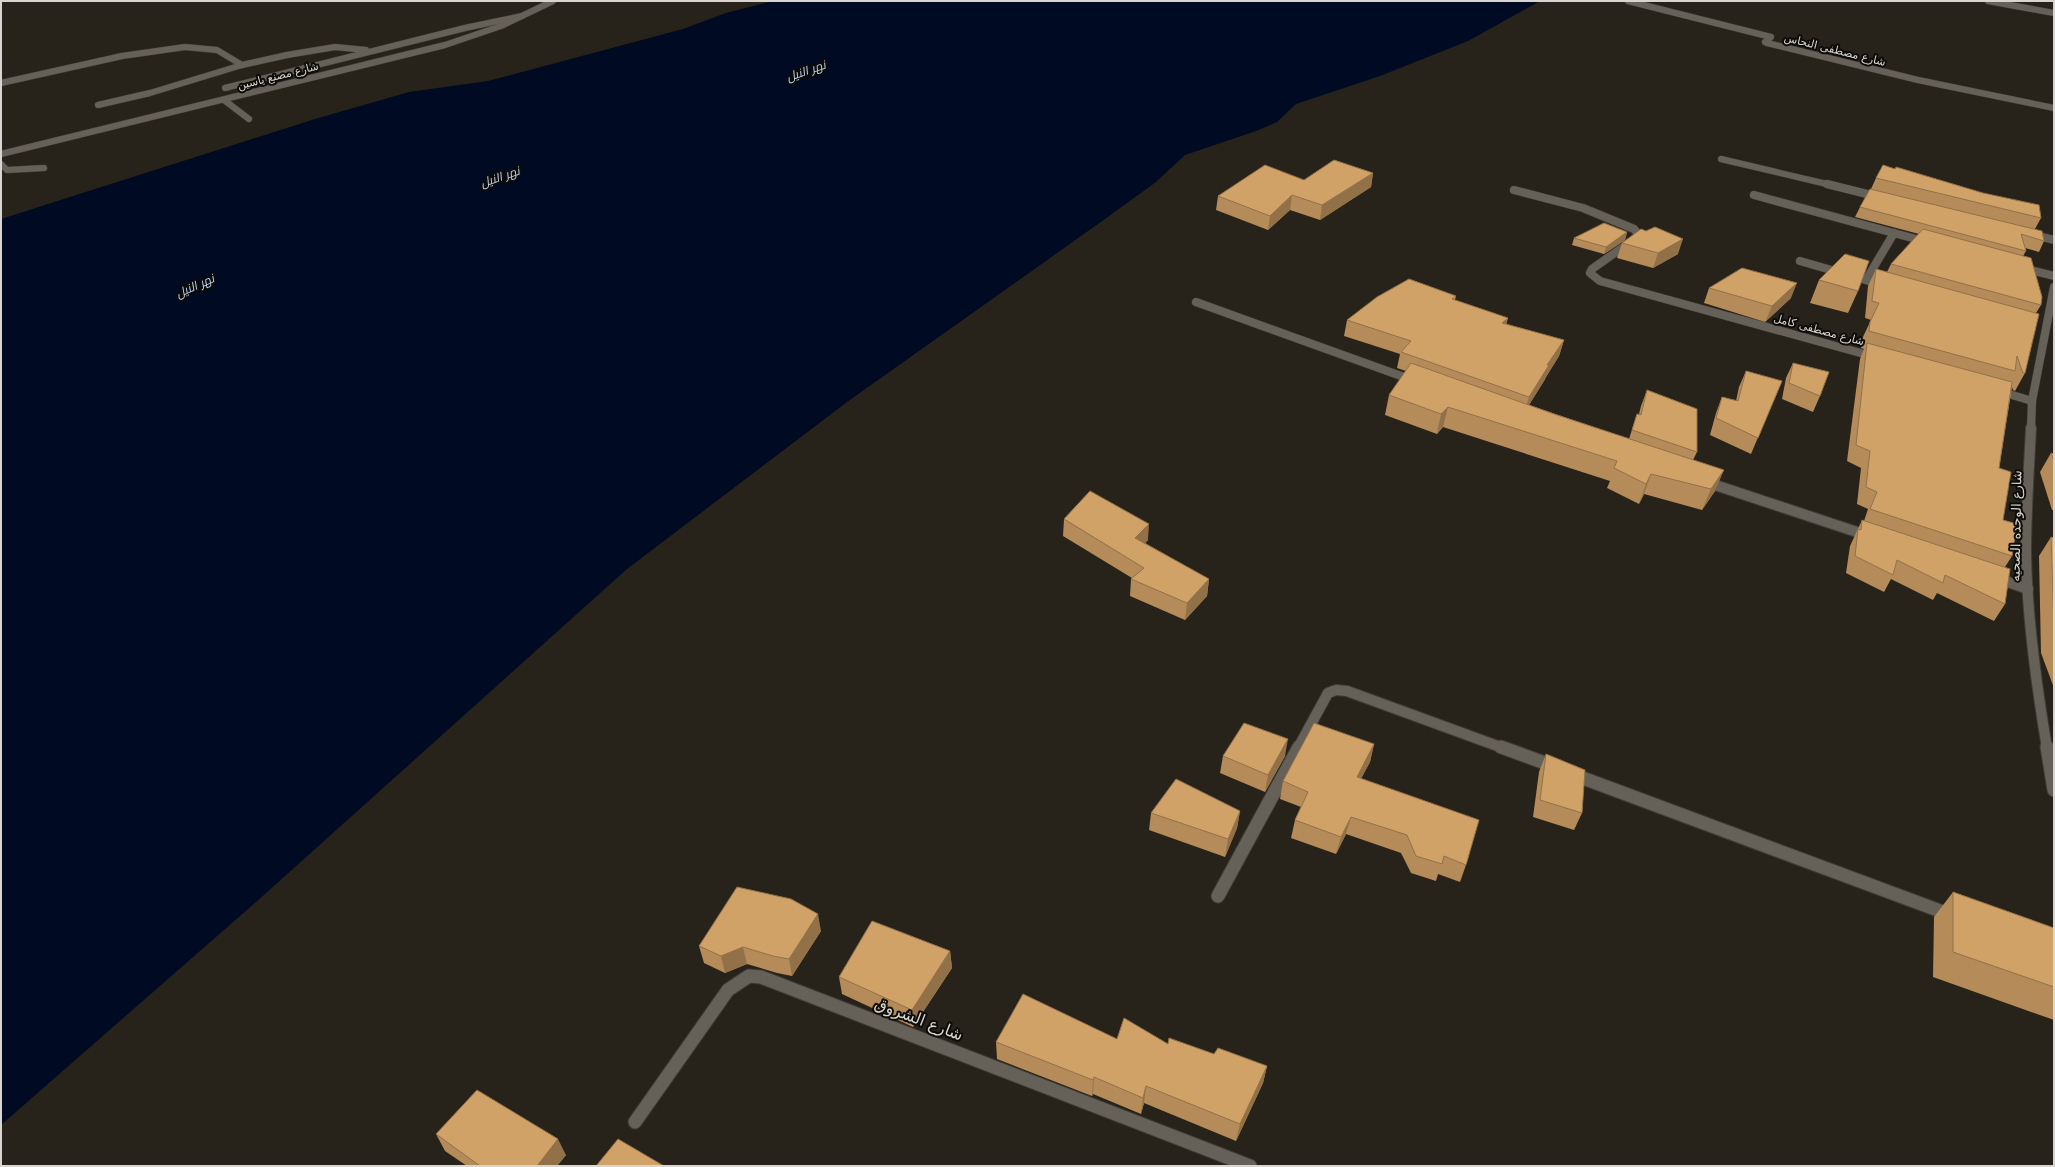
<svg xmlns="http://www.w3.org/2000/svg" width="2055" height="1167" viewBox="0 0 2055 1167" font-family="'DejaVu Sans',Cairo,sans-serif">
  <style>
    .water { fill: #000a22 }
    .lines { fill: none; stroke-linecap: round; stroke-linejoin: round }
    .lane-casing { stroke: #403c36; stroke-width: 7 }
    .street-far3-casing { stroke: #403c36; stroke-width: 7 }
    .street-far2-casing { stroke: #403c36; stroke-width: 9 }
    .street-far1-casing { stroke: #403c36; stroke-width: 12 }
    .street-casing { stroke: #403c36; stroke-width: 15 }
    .secondary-casing { stroke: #403c36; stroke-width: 7 }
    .lane { stroke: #666158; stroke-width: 6 }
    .street-far3 { stroke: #666158; stroke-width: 6 }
    .street-far2 { stroke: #666158; stroke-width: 8 }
    .street-far1 { stroke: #666158; stroke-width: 10 }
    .street { stroke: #666158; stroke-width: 13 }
    .secondary { stroke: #666158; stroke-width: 6 }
    .wall { fill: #b48b59 }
    .shaded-wall { fill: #927149 }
    .building { fill: #d1a268; stroke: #927149 }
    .labels { text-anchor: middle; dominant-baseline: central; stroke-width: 4; stroke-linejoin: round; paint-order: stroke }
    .far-street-label { font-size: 11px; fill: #d8d5d0; stroke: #0e0c08 }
    .far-water-label { font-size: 12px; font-style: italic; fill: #bdd5f3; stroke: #0e0c08 }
    .street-label { font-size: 13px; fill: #d8d5d0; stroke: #0e0c08 }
    .near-street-label { font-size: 16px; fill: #d8d5d0; stroke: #0e0c08 }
  </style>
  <rect width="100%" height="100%" fill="#27221a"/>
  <polygon class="water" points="773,1 1540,1 1468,41 1380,76 1296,104 1277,122 1256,131 1185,155 1156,182 1105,219 847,402 627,569 265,894 1,1125 1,219 315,119 409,92 488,81 683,29 726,13"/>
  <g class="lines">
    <g class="lane-casing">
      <g id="lane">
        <polyline points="1,83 122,56 185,47 217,50 242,65"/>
        <polyline points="225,88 465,28 522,16"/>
        <polyline points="224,100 249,119"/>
        <polyline points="98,105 150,93 242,65 287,55 335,47 366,50"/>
        <polyline points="1,164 7,170 44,168"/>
      </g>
    </g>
    <g class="street-far3-casing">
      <g id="street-far3">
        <polyline points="1628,1 1771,37 1765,42 1767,43 1918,80 2054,108"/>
        <polyline points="1988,1 2054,13"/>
        <polyline points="1721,159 1831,185"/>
      </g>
    </g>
    <g class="street-far2-casing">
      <g id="street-far2">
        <polyline points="1827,184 1879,197"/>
        <polyline points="1514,190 1583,208 1634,229 1638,234 1636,238 1592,269 1590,273 1600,281 1875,357"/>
        <polyline points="1754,195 1927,242"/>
        <polyline points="2031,234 2054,240"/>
        <polyline points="1800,261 1883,285"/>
        <polyline points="2023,268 2054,276"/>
        <polyline points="1866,280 1894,233"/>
        <polyline points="1196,302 1415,381"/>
        <polyline points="1999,391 2032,401"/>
        <polyline points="2031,429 2032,401 2054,287"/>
      </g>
    </g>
    <g class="street-far1-casing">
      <g id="street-far1">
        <path d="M2031,428c-2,41 -5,83 -5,124 1,66 10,131 21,196"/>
        <polyline points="1706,482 1869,536"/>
        <polyline points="1996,578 2028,589"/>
        <polyline points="1298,748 1328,693 1336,690 1347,691 1503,748"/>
      </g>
    </g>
    <g class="street-casing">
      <g id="street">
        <polyline points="1501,747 1556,767"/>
        <polyline points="2047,747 2054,790"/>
        <polyline points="1572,774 1951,915"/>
        <polyline points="1218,896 1299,747"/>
        <polyline points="635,1122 728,990 749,976 761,977 1250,1166"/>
      </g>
    </g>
    <g class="secondary-casing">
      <polyline id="secondary" points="1,154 445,45 501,26 553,1"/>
    </g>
    <use href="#lane" class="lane"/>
    <use href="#street-far3" class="street-far3"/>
    <use href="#street-far2" class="street-far2"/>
    <use href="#street-far1" class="street-far1"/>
    <use href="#street" class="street"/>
    <use href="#secondary" class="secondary"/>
  </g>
  <g class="wall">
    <polygon points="1895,169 2041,218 2035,229 2044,241 2039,252 2025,248 2026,251 2023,256 2041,305 2036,313 2025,373 2015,391 2013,390 2012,387 1999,468 2003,520 2012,556 2005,567 2005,604 1994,621 1937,593 1933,600 1891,579 1884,592 1846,573 1850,546 1862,520 1864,521 1868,509 1857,504 1861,468 1847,461 1860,359 1864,349 1861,348 1862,339 1871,320 1865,318 1868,286 1876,269 1887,272 1891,264 1919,234 1855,217 1860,207 1871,189 1876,178"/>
    <polygon points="1373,173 1371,187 1320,220 1290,210 1268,230 1216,210 1218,196 1304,180"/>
    <polygon points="1627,232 1625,240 1604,254 1572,245 1574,238"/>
    <polygon points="1622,243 1678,254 1653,268 1617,258"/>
    <polygon points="1819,280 1858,291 1848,313 1810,303"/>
    <polygon points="1709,288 1791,298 1765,322 1704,303"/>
    <polygon points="1456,296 1455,300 1508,318 1506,324 1564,340 1559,356 1546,377 1544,381 1529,405 1629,439 1637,414 1639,414 1641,406 1647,390 1697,452 1693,460 1715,491 1702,510 1644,494 1639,504 1607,488 1610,481 1443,427 1437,434 1385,415 1389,395 1406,371 1397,368 1400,354 1344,336 1347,320"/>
    <polygon points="1793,363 1820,396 1813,412 1782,399 1786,378"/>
    <polygon points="1746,371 1782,381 1751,454 1710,435 1716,413 1722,397 1736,401 1739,387"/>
    <polygon points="2051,453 2054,454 2054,510 2052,510 2040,472"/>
    <polygon points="1064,519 1148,540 1145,543 1209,579 1207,596 1185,620 1130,596 1131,579 1132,578 1063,536"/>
    <polygon points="2051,537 2054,538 2054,688 2041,653 2039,556"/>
    <polygon points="1374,744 1370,762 1361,778 1466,865 1460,882 1438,874 1436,881 1411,873 1401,853 1346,834 1336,854 1291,838 1295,820 1301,807 1280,799 1283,781"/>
    <polygon points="1546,754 1582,813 1574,830 1533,817 1539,772"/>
    <polygon points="1223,756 1285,756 1265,792 1220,773"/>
    <polygon points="1240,811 1237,828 1225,857 1149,830 1151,813"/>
    <polygon points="1953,892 2054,928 2054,1020 1933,977 1934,917"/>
    <polygon points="821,931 792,976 777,973 747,964 725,973 704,963 699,946"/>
    <polygon points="950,951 952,968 913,1027 842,994 839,977"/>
    <polygon points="1117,1039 1168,1044 1267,1066 1263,1083 1236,1141 1144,1103 1141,1114 1093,1094 1092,1096 997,1059 996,1042"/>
    <polygon points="436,1134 566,1155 557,1166 467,1166 445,1151"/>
  </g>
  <g class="shaded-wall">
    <polygon points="1373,173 1371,187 1320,220 1322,205"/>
    <polygon points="1292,195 1290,210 1268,230 1270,216"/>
    <polygon points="1627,232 1625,240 1604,254 1606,247"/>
    <polygon points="1683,239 1678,254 1653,268 1658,253"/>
    <polygon points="1797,283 1791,298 1765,322 1772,306"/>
    <polygon points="1508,318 1504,333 1502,323"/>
    <polygon points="1564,340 1559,356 1546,377 1544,381 1524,413 1529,397 1547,365"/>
    <polygon points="1448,407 1443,427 1437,434 1441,414"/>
    <polygon points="1724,470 1715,491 1702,510 1711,489"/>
    <polygon points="1651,474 1644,494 1639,504 1646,484"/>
    <polygon points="1149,524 1148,540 1134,555 1135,538"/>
    <polygon points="1209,579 1207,596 1185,620 1187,603"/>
    <polygon points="1288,739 1285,756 1265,792 1268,775"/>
    <polygon points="1374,744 1370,762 1353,794 1357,777"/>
    <polygon points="1240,811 1237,828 1225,857 1228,839"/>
    <polygon points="1351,817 1346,834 1336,854 1341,837"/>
    <polygon points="818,914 821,931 792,976 789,959"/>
    <polygon points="743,947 747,964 725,973 721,956"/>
    <polygon points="950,951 952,968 913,1027 912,1010"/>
    <polygon points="1267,1066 1263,1083 1236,1141 1240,1124"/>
    <polygon points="1094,1077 1093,1094 1092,1096 1093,1080"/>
    <polygon points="1146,1086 1144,1103 1141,1114 1143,1098"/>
    <polygon points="558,1139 566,1155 557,1166 537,1166"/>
  </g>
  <g class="building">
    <polygon points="1334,160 1373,173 1322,205 1292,195 1270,216 1218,196 1265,165 1304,180"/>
    <polygon points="1883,165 1895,169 1896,167 1983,193 2039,205 2041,218 1876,178"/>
    <polygon points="1870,189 2042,231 2044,241 2021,234 2026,251 1860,207"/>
    <polygon points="1604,223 1627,232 1606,247 1574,238"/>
    <polygon points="1655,227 1683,239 1658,253 1622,243 1641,229 1646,231"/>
    <polygon points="1923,229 2031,258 2042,297 2041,305 1891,264"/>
    <polygon points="1845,254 1869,261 1858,291 1819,280"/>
    <polygon points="1742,268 1797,283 1772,306 1709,288"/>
    <polygon points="1876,269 2039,314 2025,373 2023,373 2017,356 2015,371 1869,331 1870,322 1879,303 1872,301"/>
    <polygon points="1409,279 1456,296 1452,299 1508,318 1502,323 1564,340 1547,365 1549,365 1529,397 1401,352 1411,341 1347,320 1377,297"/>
    <polygon points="1867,343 2012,382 1999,468 2011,472 2003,520 2017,524 2012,556 1870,509 1877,492 1866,487 1870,451 1856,445"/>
    <polygon points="1411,363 1554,414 1724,470 1711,489 1651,474 1646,484 1614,468 1617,461 1448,407 1441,414 1389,395"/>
    <polygon points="1793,363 1829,372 1820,396 1789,383"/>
    <polygon points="1746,371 1782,381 1758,438 1716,418 1722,397 1738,401"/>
    <polygon points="1647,390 1697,409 1697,452 1632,430 1637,414 1641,415"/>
    <polygon points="2051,453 2054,454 2054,461"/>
    <polygon points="1090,491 1149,524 1135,538 1209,579 1187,603 1131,579 1144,568 1064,519"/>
    <polygon points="1862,520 2010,569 2005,604 1945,575 1943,583 1897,560 1893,575 1855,556 1858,529 1861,530"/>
    <polygon points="2051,537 2054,538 2054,626"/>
    <polygon points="1244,723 1288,739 1268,775 1223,756"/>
    <polygon points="1314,723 1374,744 1357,777 1479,820 1466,865 1444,856 1442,864 1416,856 1407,835 1351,817 1341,837 1295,820 1308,792 1283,781"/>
    <polygon points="1546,754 1585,770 1582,813 1540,800"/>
    <polygon points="1176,779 1240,811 1228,839 1151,813"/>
    <polygon points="737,887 791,899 818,914 789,959 773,956 743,947 721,956 699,946"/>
    <polygon points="1953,892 2054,928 2054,987 1953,952"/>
    <polygon points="872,921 950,951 912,1010 839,977"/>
    <polygon points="1023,994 1117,1039 1124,1018 1168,1044 1169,1038 1214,1054 1218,1048 1267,1066 1240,1124 1146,1086 1143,1098 1094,1077 1093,1080 996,1042"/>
    <polygon points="477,1090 558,1139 537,1166 480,1166 436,1134"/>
    <polygon points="618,1139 664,1166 596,1166"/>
  </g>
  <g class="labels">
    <g class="far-street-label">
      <text transform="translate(1835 50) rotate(14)">شارع مصطفى النحاس</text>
      <text transform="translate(278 76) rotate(-14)">شارع مصنع ياسين</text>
      <text transform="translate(1819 330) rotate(15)">شارع مصطفى كامل</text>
    </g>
    <g class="far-water-label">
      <text transform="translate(806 71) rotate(-19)">نهر النيل</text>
      <text transform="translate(500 177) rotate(-19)">نهر النيل</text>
      <text transform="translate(195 286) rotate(-24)">نهر النيل</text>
    </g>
    <g class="street-label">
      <text transform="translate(2016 526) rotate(-89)">شارع الوحده الصحيه</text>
    </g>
    <g class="near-street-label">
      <text transform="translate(919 1019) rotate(21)">شارع الشروق</text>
    </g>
  </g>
  <rect width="2055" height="1167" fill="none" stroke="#d8d5d0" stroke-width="4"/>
</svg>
